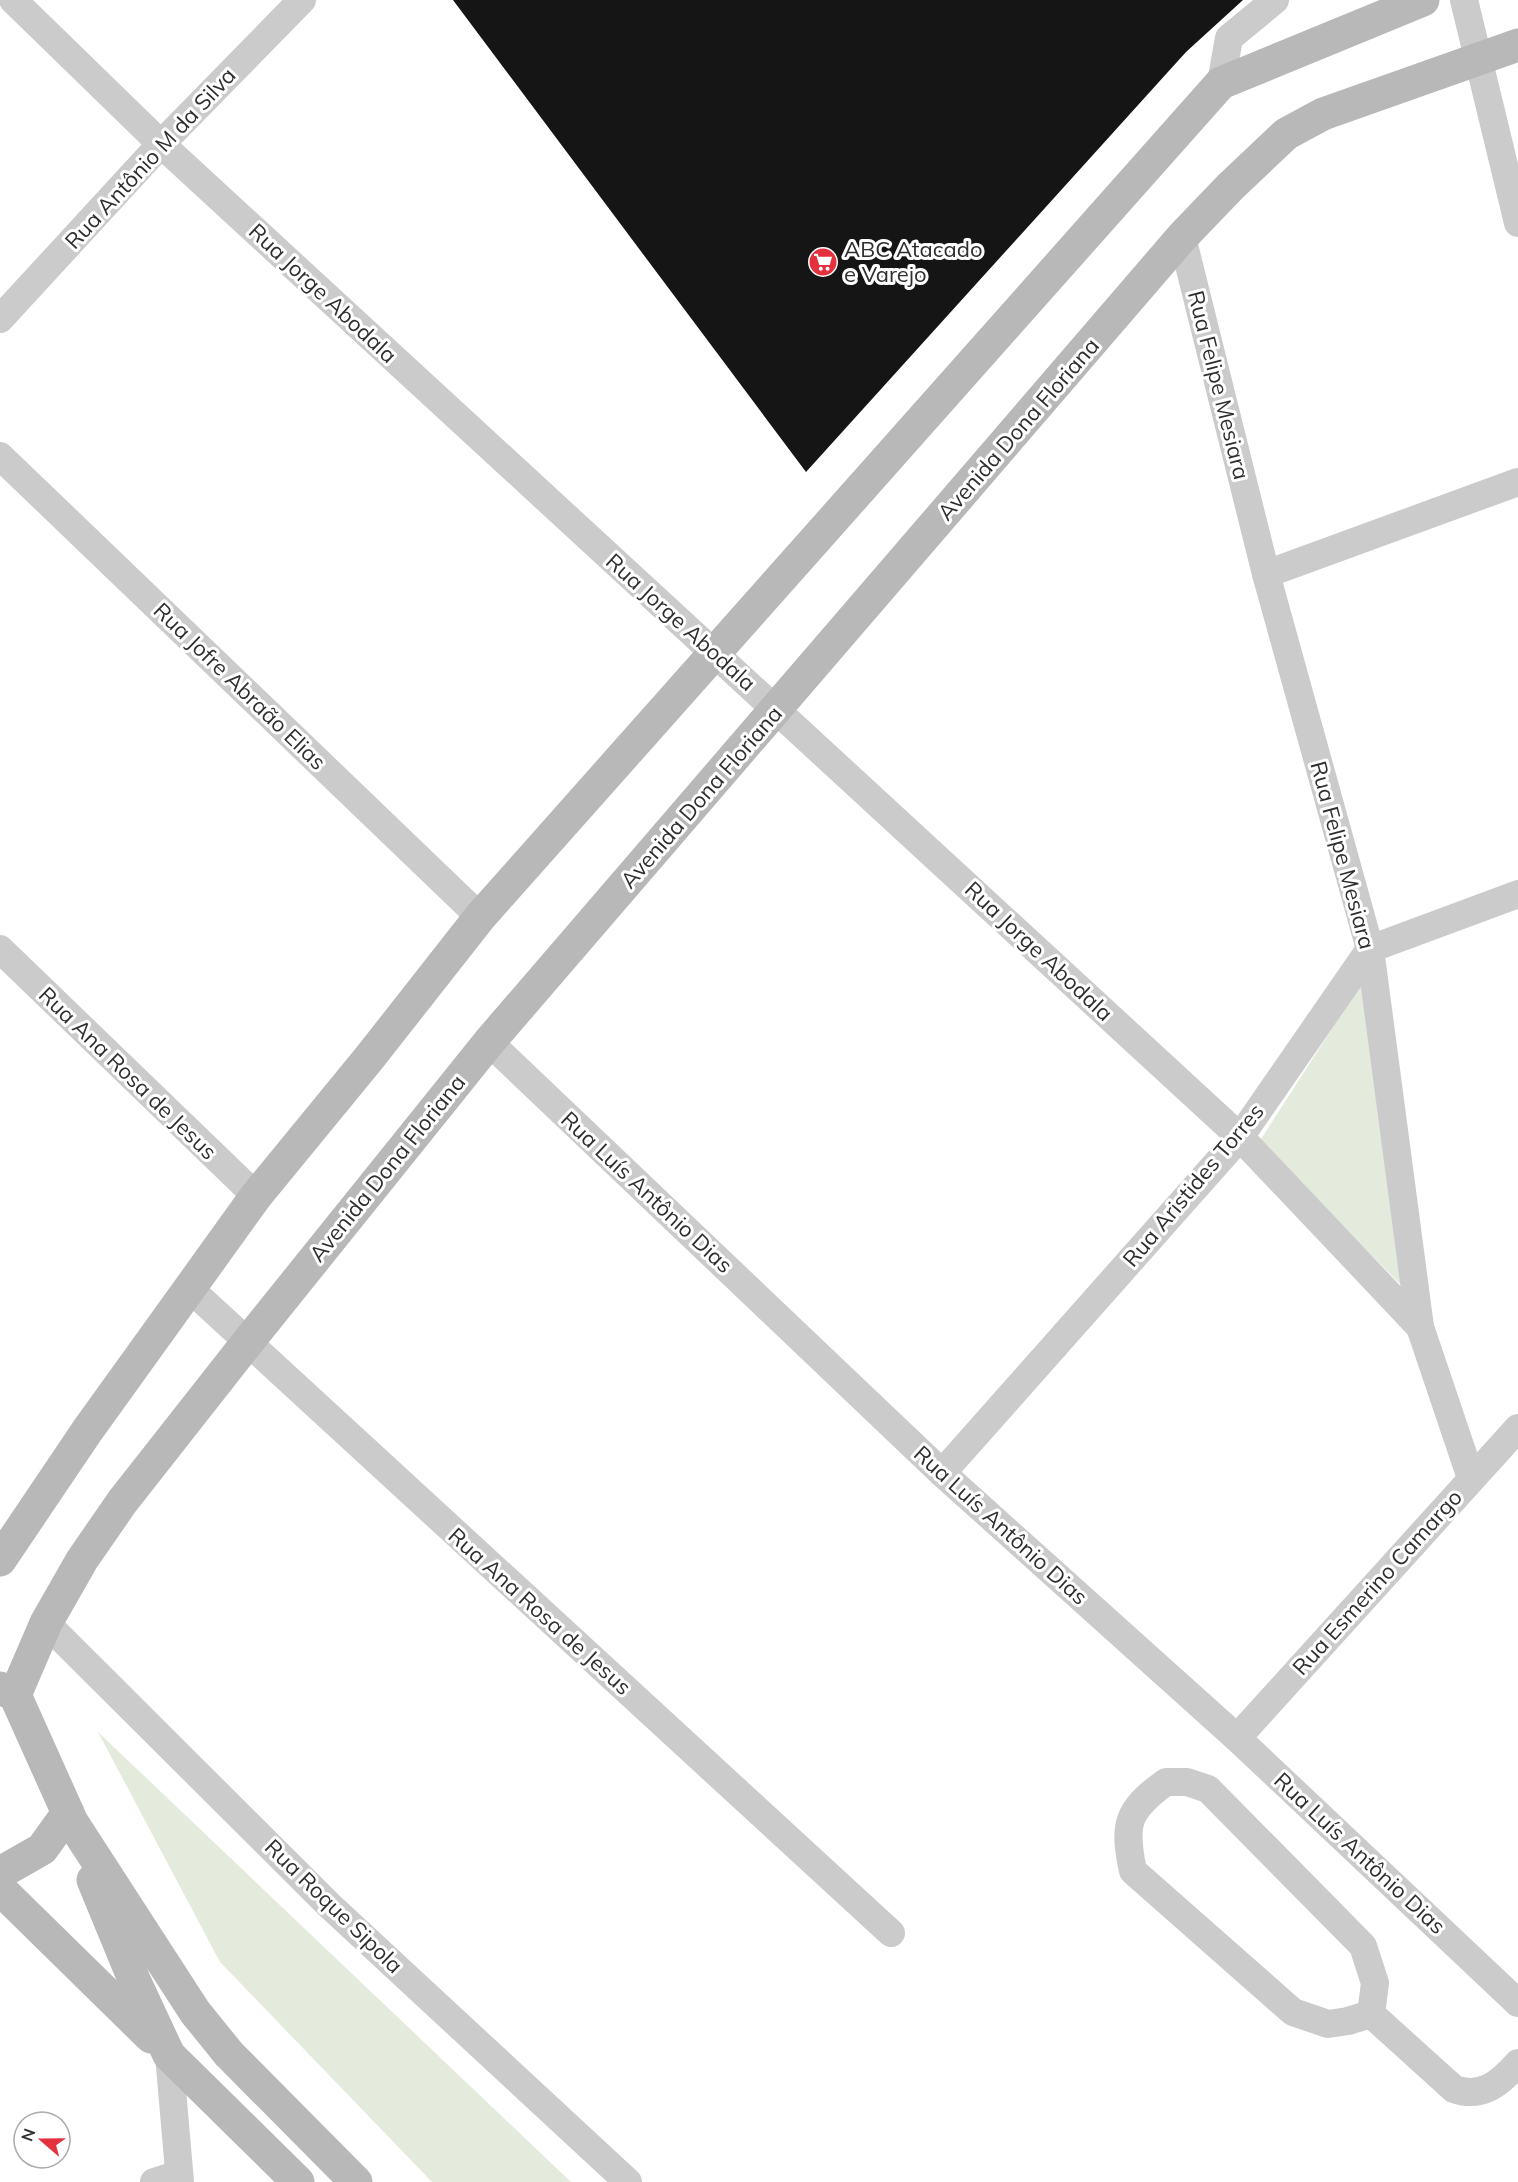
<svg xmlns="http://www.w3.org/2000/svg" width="1518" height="2182" viewBox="0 0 1518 2182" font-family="Mulish,sans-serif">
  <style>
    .green { fill: #e4ebdc }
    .building { fill: #151515 }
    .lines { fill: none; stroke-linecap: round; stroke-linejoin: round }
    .street { stroke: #cbcbcb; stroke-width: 28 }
    .secondary { stroke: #b8b8b8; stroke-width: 33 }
    .labels { text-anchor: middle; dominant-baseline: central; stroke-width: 6; stroke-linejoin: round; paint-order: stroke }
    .street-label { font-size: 22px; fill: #2e2e2e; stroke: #fff }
    .poi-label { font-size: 22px; fill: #2e2e2e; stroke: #fff; text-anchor: start }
  </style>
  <rect width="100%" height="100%" fill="#fff"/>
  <g class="green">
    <polygon points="1362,982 1404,1288 1259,1142"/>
    <polygon points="98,1732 571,2182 432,2182 220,1962"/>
  </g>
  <polygon class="building" points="453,0 1243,0 1186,52 806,472"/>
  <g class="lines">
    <g class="street">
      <polyline points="13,0 161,144 1240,1137 1420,1327"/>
      <polyline points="1464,0 1518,223"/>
      <polyline points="1221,83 1229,38 1275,0"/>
      <polyline points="1182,237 1266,574 1370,949 1420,1327 1471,1478"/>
      <polyline points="0,319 161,144 302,0"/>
      <polyline points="0,456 480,917"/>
      <polyline points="1266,574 1518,482"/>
      <polyline points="0,949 256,1196"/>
      <polyline points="489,1042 942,1473 1237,1738 1518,2003"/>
      <polyline points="189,1288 891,1933"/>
      <polyline points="942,1473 1240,1137 1370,949 1518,894"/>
      <polyline points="46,1623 329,1905 628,2182"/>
      <polyline points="1237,1738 1518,1428"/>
      <path d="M1166,1782h21l21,7 155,157 12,37 -4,31 -23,7 -20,3 -35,-12 -160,-141c-10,-47 -6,-61 33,-89z"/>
      <path d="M1371,2014l83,75c28,10 46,-6 64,-26"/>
      <polyline points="169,2055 180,2182"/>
      <polyline points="154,2182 179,2174"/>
    </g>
    <g class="secondary">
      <polyline points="0,1560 87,1431 256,1196 370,1057 480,917 1221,83 1423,0"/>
      <polyline points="0,1688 15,1695 72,1822 195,2012 229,2054 356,2182"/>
      <polyline points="15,1695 46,1623 82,1560 122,1502 247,1343 489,1042 1182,237 1230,187 1286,134 1323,114 1518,45"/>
      <polyline points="0,1873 42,1849 68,1813"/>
      <polyline points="93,1880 135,1982 169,2055 298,2182"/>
      <polyline points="0,1889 151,2037"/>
    </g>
  </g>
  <defs>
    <g id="supermarket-disc" transform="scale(1.5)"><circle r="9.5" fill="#e4313e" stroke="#fff"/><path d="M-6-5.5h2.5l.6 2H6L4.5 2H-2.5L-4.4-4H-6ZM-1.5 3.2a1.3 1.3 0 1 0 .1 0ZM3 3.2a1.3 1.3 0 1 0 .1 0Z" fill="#fff"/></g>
  </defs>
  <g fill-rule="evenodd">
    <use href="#supermarket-disc" x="823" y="262"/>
  </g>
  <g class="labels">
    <g class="street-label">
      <text transform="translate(150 158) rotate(-47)">Rua Antônio M da Silva</text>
      <text transform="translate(323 293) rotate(43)">Rua Jorge Abodala</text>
      <text transform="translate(1219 385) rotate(76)">Rua Felipe Mesiara</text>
      <text transform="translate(1018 429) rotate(-49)">Avenida Dona Floriana</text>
      <text transform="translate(681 622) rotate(42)">Rua Jorge Abodala</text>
      <text transform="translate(240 686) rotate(44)">Rua Jofre Abraão Elias</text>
      <text transform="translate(701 797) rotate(-49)">Avenida Dona Floriana</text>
      <text transform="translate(1343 855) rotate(75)">Rua Felipe Mesiara</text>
      <text transform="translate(1039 951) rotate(43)">Rua Jorge Abodala</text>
      <text transform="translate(128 1073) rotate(44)">Rua Ana Rosa de Jesus</text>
      <text transform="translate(387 1168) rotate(-51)">Avenida Dona Floriana</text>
      <text transform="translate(1193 1185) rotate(-50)">Rua Aristides Torres</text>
      <text transform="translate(647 1192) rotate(43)">Rua Luís Antônio Dias</text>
      <text transform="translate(1001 1525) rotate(42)">Rua Luís Antônio Dias</text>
      <text transform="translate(1377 1582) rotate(-48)">Rua Esmerino Camargo</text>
      <text transform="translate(540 1611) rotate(42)">Rua Ana Rosa de Jesus</text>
      <text transform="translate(1360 1853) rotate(43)">Rua Luís Antônio Dias</text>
      <text transform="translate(334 1906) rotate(44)">Rua Roque Sipola</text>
    </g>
    <g class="poi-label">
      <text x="844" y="249">ABC Atacado<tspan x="844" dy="25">e Varejo</tspan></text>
    </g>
  </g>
  <g transform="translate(42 2140) rotate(290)"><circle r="28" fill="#ffffff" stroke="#ababab" stroke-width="1.5"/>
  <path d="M0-4.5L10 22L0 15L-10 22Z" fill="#e4313e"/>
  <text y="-9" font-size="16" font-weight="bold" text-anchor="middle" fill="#2e2e2e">N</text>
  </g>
</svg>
